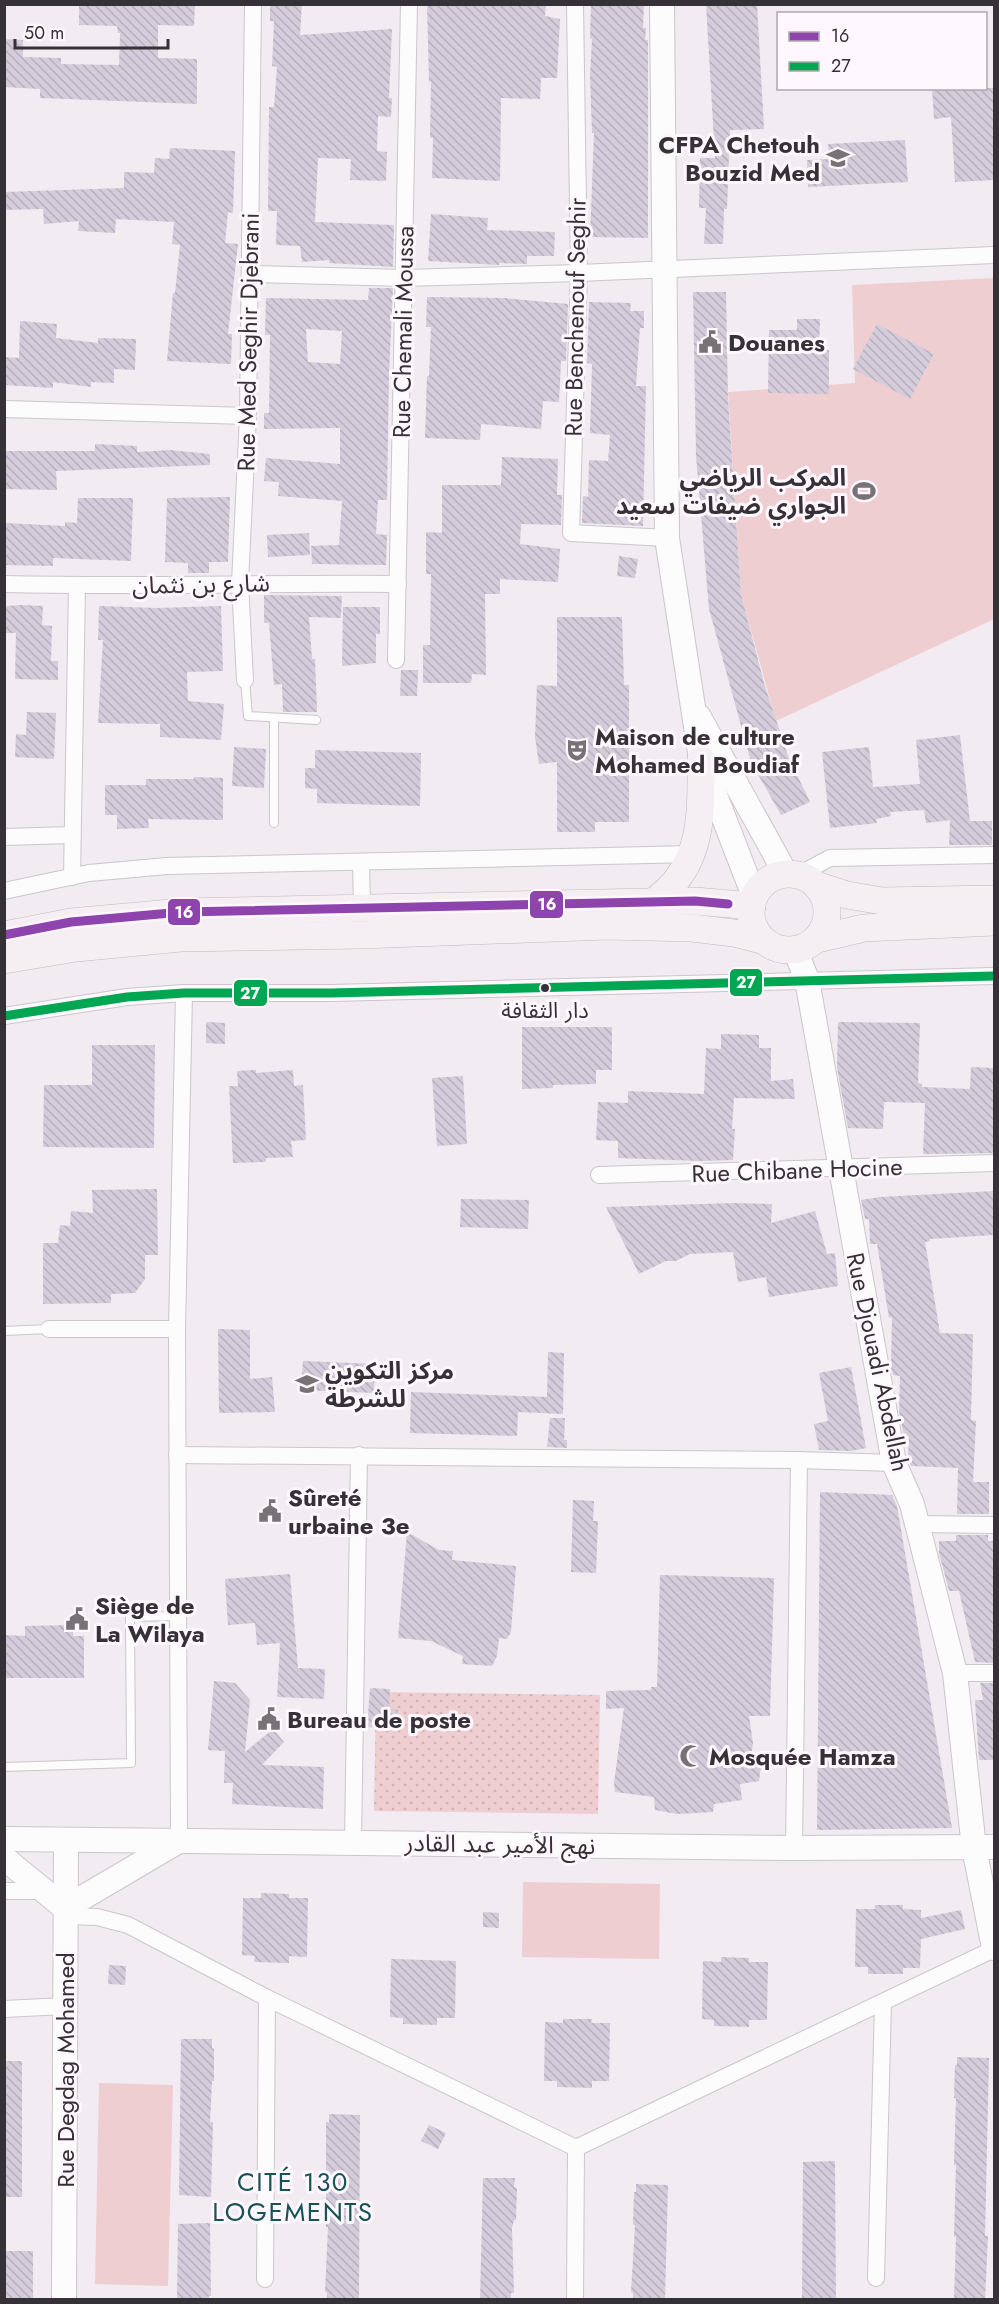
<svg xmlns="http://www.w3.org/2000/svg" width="999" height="2304" viewBox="0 0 999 2304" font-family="Jost,'Noto Sans Arabic',sans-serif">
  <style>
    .grass { fill: url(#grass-dots) }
    .pitch { fill: #efced1 }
    .building { fill: url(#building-back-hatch); fill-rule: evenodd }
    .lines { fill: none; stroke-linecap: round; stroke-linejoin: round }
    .lane-casing { stroke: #cbc6ca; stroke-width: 10 }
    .street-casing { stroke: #cbc6ca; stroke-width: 18 }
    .secondary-casing { stroke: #cbc6ca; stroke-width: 26 }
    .primary-casing { stroke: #c5b7be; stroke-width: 28 }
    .lane { stroke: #fdfcfd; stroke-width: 8 }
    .street { stroke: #fdfcfd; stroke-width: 16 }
    .secondary { stroke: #fdfcfd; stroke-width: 24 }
    .primary { stroke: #f5eef2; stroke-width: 27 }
    .bus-1-casing { stroke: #fff7fe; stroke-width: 14 }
    .bus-2-casing { stroke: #fff7fe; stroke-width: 14 }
    .bus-1 { stroke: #8e44ad; stroke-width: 9 }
    .bus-2 { stroke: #00a651; stroke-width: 9 }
    .bus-dot { fill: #363136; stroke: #fff7fe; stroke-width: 2 }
    .labels { text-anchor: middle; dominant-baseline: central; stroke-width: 6; stroke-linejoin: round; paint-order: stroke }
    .bus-label { font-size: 22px; fill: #363136; stroke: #fff7fe }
    .poi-label { font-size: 24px; font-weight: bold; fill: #363136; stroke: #fff7fe; text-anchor: start }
    .street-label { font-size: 24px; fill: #363136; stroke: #fff7fe }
    .neighbourhood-label { font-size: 26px; letter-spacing: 1.5px; fill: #175357; stroke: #fff7fe }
    .line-badge { stroke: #fff7fe; stroke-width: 2 }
    .badge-label { font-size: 16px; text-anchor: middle; font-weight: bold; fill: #fff }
  </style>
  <defs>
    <pattern id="grass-dots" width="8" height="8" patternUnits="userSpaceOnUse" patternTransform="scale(1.5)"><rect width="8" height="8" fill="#efced1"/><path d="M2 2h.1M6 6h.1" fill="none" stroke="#ceb1b4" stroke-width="1.8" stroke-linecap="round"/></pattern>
    <pattern id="building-back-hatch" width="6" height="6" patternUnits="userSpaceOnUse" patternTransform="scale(1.5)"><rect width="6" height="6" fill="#d4ccda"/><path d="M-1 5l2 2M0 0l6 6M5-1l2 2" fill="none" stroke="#b7b0bc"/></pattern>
  </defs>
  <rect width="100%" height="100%" fill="#f2ebf1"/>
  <polygon class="grass" points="376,1692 600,1695 598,1814 374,1811"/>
  <g class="pitch">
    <polygon points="994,278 994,619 776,721 741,594 728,392 855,383 852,285"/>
    <polygon points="523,1882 660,1884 659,1959 522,1957"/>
    <polygon points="99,2083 173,2085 168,2286 95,2284"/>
  </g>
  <g class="building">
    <polygon points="79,4 195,4 194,26 158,25 158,58 197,59 197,104 40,98 40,89 4,87 4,39 23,40 23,57 61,58 61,64 119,65 120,33 118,33 117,26 79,25"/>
    <polygon points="270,4 302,4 300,35 392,29 389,98 392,98 391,117 378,116 377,151 387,152 386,181 350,180 351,159 318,158 315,222 394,225 393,267 329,263 329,260 302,262 300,246 276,245 277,211 268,211 269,107 274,107 277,67 272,66 274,21 270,21"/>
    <polygon points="427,4 546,4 545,16 560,19 557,78 541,78 540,99 501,98 500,181 432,178 433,138 430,138 431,81 429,82"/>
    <polygon points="591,4 644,4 643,28 646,28 645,40 648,40 648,238 590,237 594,133 592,133 590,76 592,39 590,38"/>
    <polygon points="706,4 757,4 764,129 730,130 727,209 724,209 723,244 704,244 706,208 699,208 700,158 715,158"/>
    <polygon points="932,88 994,88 994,180 955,182 951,117 934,119"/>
    <polygon points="905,140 908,182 808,187 807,160 830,159 828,144"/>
    <polygon points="170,148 235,151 233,213 228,212 225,243 238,244 228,334 232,334 231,364 167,361 173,293 175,293 180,245 172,244 174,222 116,219 115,233 78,231 79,221 44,224 43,209 4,210 4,192 124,188 124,172 154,173 155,158 169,159"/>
    <polygon points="431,214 488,218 487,230 555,232 554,256 527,256 527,264 499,263 499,265 428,261"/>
    <path d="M369,288h24l-4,85 -2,127h-9l-2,34 11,1 -1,30 -74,-1 -1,-18 28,-1 3,-44 -64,-5 1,-14 -15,-1 2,-23 74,6v-36l-76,1v-16h5l1,-78h-5l1,-37 102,2zM306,329l36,2 -2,33 -32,-2z"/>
    <polygon points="693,292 726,292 728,399 741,594 764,683 788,756 810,802 781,815 751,762 709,609 696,456"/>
    <polygon points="427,297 504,298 568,304 566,361 561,361 559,402 543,401 541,429 481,424 480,440 425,438 427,376 429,376 431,327 426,327"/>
    <polygon points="589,302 631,303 630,311 644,311 644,328 640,328 636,386 646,386 643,526 582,523 583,496 588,497 589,460 608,461 610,435 590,433 592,364 587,363"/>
    <polygon points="797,319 820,319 819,349 829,350 829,394 768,393 769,330 797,330"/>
    <polygon points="20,321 57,324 56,338 98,343 98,338 136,339 135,370 114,369 114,383 91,382 91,387 53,382 53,388 4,385 4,357 19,358"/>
    <polygon points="877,324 934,354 910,399 853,369"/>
    <polygon points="95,444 137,446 137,452 170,450 210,454 210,465 56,471 57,490 4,489 4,451 95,451"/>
    <polygon points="502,457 558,459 557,495 562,495 561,525 521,524 520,544 560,549 558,582 500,579 500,594 485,594 486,675 472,674 471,683 423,683 423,645 430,645 431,574 426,574 426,532 442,533 442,485 501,485"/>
    <polygon points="230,497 228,562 209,562 209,573 188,573 188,563 165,562 167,498"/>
    <polygon points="78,498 133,498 131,561 53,558 53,566 4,565 4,523 65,526 65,522 77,523"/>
    <polygon points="309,533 310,555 268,557 267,535"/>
    <polygon points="619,556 638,559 635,578 617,576"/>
    <polygon points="264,595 342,596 341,618 309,617 312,659 315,659 317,712 283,712 282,684 274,685 269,623 264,623"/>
    <polygon points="22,605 43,606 42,625 52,626 51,661 58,661 58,680 15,679 16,633 4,633 4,606"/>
    <polygon points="99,606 157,608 221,606 223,671 187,672 188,701 224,704 221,740 160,737 160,724 98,723 103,640 98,640"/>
    <polygon points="343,607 380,607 380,634 376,634 376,663 342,666"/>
    <polygon points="557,617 622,617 624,685 629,685 629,822 595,822 595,832 557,832 557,762 539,764 535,737 537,685 557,686"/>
    <polygon points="401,670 418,670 417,696 400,696"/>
    <polygon points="27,712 56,713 54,759 15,757 16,734 26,735"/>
    <polygon points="960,735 970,821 992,821 992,845 949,845 950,820 926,823 924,810 890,812 891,816 876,819 877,823 830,828 822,752 869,747 873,787 920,784 916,740"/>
    <polygon points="234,747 266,749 264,788 232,786"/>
    <polygon points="315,750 421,753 420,806 317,803 317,789 305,788 305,768 315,768"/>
    <polygon points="194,777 223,778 223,820 148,819 149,828 117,829 117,815 105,815 105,785 146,785 146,779 194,779"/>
    <polygon points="206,1022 225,1023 225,1044 206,1043"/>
    <polygon points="838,1022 920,1023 918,1083 922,1084 922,1087 970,1089 971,1067 994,1068 994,1153 923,1154 925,1103 884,1102 883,1129 848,1128 837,1068"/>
    <polygon points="522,1027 612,1027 612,1070 596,1070 596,1084 553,1085 553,1088 522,1089"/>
    <polygon points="721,1034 759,1035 759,1048 771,1048 771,1081 793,1079 795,1099 734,1098 732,1129 735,1129 733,1160 700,1161 618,1158 618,1141 596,1140 598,1102 628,1103 628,1091 704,1094 706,1048 721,1049"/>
    <polygon points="92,1045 155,1045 154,1148 43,1147 44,1085 92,1085"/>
    <polygon points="256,1070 256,1073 293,1070 294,1086 303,1085 306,1140 291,1141 293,1157 266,1158 266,1162 233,1163 229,1086 238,1086 237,1071"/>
    <polygon points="463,1076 467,1144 437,1146 432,1078"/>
    <polygon points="157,1189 158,1255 145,1255 145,1279 135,1293 111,1294 111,1303 43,1304 43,1243 58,1243 60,1225 70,1226 71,1211 93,1213 92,1190"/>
    <polygon points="994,1191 994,1235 930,1239 930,1241 925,1242 940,1333 973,1334 971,1420 976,1421 973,1482 989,1482 989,1514 957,1514 958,1468 911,1466 908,1460 909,1436 904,1436 899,1411 900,1376 893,1375 891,1368 892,1317 889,1318 877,1244 870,1244 869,1219 865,1219 861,1200 880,1197"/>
    <polygon points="461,1199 529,1200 528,1229 460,1227"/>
    <polygon points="734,1203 772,1204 771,1223 815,1211 827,1254 835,1253 838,1286 769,1297 766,1277 738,1282 733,1252 690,1254 676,1261 666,1261 639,1274 606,1207"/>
    <polygon points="218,1329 250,1330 250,1379 272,1377 275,1412 219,1413"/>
    <polygon points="548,1352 564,1353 563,1414 518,1412 517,1436 410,1433 411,1392 547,1397"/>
    <polygon points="303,1361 375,1364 374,1393 301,1390"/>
    <polygon points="851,1367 866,1448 851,1451 819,1450 814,1424 828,1421 819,1373"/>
    <polygon points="550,1418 565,1418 564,1440 567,1440 567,1448 547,1447"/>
    <polygon points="820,1492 892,1495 897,1506 952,1828 817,1830"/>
    <polygon points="573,1500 594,1501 593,1521 598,1521 596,1573 571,1572"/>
    <polygon points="407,1532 439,1550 453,1551 452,1560 516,1566 511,1632 507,1639 499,1638 497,1656 492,1666 462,1664 463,1656 431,1641 398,1638"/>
    <polygon points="956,1535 988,1535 988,1541 994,1541 994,1663 975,1662 959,1591 949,1591 939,1553 939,1541 956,1541"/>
    <polygon points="290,1574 298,1668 325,1669 324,1699 277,1697 280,1643 257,1645 255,1623 228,1625 225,1579"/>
    <polygon points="660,1575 774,1578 770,1716 749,1716 753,1743 751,1756 762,1758 759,1781 740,1784 742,1800 714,1804 713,1812 677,1814 655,1810 654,1797 615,1792 614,1783 624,1708 606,1709 606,1691 651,1690 651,1687 657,1687"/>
    <polygon points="73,1625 73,1636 84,1636 84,1678 4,1678 4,1635 25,1636 25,1626"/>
    <polygon points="214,1681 235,1683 250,1700 245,1752 273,1729 284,1742 262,1765 324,1767 323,1809 232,1804 233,1783 224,1783 225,1751 208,1750"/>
    <polygon points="980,1683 994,1683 994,1760 979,1760 975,1700 983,1700"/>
    <polygon points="370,1688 390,1689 389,1709 398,1710 396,1730 367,1727"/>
    <polygon points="261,1893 289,1894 289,1898 308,1898 307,1957 289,1956 289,1963 254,1962 255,1956 242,1955 243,1898 261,1898"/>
    <polygon points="875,1905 903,1905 903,1909 921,1910 921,1918 961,1910 965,1929 921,1939 920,1968 903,1968 903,1974 868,1974 868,1967 855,1967 856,1909 875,1909"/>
    <polygon points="483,1912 499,1913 499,1928 483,1927"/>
    <polygon points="721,1957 749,1958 749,1962 768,1962 767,2020 749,2020 749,2027 714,2026 714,2020 702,2019 703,1961 721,1962"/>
    <polygon points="391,1959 456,1961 455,2018 437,2018 437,2025 403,2024 403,2018 390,2017"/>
    <polygon points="109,1965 126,1966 125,1985 108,1984"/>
    <polygon points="563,2019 592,2019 591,2023 610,2023 609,2081 592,2081 592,2088 557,2087 557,2081 544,2081 545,2022 563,2023"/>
    <polygon points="181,2039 212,2039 212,2048 214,2049 214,2081 212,2081 211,2104 210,2122 213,2122 211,2197 179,2195"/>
    <polygon points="957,2057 989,2058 985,2236 988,2236 985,2300 954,2300 956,2236 954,2237 956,2165 954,2165 956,2098 954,2098 955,2065 957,2065"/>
    <rect x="4" y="2061" width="18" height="136"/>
    <polygon points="329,2114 360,2115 359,2300 327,2300 327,2292 325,2292 328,2227 326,2227 326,2122 329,2122"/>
    <polygon points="429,2125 446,2133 438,2149 421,2141"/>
    <polygon points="835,2161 836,2300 802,2300 803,2162"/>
    <polygon points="483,2178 515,2178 514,2187 517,2188 516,2220 514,2220 512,2228 514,2293 511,2293 511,2300 480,2300"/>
    <polygon points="636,2184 668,2185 665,2300 633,2300 633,2293 631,2292 635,2225 633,2225 634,2192 636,2192"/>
    <polygon points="210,2223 211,2296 209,2296 208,2300 177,2300 178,2224"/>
    <rect x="4" y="2251" width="29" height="49"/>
  </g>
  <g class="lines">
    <g class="lane-casing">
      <g id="lane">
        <polyline points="245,680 248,716 316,720"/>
        <polyline points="274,718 274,823"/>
        <polyline points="4,1331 49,1329"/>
        <polyline points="4,1767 131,1763 130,1617 177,1616"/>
      </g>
    </g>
    <g class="street-casing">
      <g id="street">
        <polyline points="575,4 579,273 571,533 667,538"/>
        <polyline points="250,274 404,278 579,273 994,255"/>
        <polyline points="4,409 248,416"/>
        <path d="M4,584c132,3 263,-1 394,0"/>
        <polyline points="396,660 409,4"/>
        <polyline points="245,680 240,583 248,416 253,4"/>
        <polyline points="4,837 72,835"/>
        <polyline points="361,863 362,906"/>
        <polyline points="798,875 830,858 994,855"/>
        <polyline points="72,877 77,586"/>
        <polyline points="4,891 89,873 167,866 692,854"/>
        <polyline points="4,1016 127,997 184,993 332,993 994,976"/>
        <polyline points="599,1175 994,1163"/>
        <polyline points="49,1329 177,1329"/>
        <polyline points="177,1455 799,1460 894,1463"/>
        <polyline points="918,1524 994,1525"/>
        <polyline points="955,1673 994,1673"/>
        <polyline points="179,1841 177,1329 184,993"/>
        <polyline points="353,1842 359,1455"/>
        <polyline points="794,1848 799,1460"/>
        <polyline points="4,1891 46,1891"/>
        <polyline points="65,1916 97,1917 128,1925 267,1998 576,2148"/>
        <polyline points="4,2009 65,2006"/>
        <polyline points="576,2148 994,1949"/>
        <polyline points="876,2278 883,2002"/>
        <polyline points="265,2279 267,1998"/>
        <polyline points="575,2300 576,2148"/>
      </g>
    </g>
    <g class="secondary-casing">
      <g id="secondary">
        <polyline points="662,4 667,538 701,759 754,896"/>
        <polyline points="699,717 786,874"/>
        <polyline points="795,949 807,980 894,1463 912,1504 955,1673 974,1848 994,1948"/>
        <polyline points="4,1839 794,1848 994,1847"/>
        <polyline points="4,1858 65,1908 179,1841"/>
        <polyline points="64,2300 66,1840"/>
      </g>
    </g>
    <g class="primary-casing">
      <g id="primary">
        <circle cx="789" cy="912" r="38"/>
        <polyline points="816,885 847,895 882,901 994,899"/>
        <path d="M653,902c51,-36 48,-87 48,-143"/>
        <polyline points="4,935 71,922 182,912 695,901 752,906"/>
        <polyline points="817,939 864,928 994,922"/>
        <polyline points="4,960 76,948 181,938 361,935 607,926 692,928 734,933 765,941"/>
      </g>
    </g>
    <use href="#lane" class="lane"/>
    <use href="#street" class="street"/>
    <use href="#secondary" class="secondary"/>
    <use href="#primary" class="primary"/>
    <g class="bus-1-casing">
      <polyline id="bus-1" points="4,935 71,922 182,912 695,901 728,904"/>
    </g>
    <g class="bus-2-casing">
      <polyline id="bus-2" points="4,1016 127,997 184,993 332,993 994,976"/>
    </g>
    <use href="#bus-1" class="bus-1"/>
    <use href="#bus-2" class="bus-2"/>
  </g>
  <defs>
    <g id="university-bare" transform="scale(1.8)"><path d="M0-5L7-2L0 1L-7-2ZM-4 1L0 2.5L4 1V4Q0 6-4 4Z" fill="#787277" stroke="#fff7fe" stroke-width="2.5" paint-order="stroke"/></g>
    <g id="civic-bare" transform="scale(1.8)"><path d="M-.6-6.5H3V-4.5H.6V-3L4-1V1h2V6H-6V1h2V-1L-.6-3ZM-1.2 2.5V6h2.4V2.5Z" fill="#787277" stroke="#fff7fe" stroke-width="2.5" paint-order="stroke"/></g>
    <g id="stadium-bare" transform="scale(1.8)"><path d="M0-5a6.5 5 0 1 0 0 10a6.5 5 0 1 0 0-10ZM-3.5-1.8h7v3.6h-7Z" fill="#787277" stroke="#fff7fe" stroke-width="2.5" paint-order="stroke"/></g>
    <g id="theatre-bare" transform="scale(1.8)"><path d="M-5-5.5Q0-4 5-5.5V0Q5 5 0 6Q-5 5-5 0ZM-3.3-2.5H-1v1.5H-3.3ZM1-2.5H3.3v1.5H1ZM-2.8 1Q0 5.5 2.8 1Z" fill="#787277" stroke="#fff7fe" stroke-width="2.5" paint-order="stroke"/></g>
    <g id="mosque-bare" transform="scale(1.8)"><path d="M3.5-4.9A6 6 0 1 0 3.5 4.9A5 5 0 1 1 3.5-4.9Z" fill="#787277" stroke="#fff7fe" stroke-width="2.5" paint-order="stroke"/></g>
  </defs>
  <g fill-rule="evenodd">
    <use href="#university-bare" x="838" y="158"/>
    <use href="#civic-bare" x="710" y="342"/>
    <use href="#stadium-bare" x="864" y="491"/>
    <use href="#theatre-bare" x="577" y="750"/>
    <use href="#university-bare" x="307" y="1384"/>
    <use href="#civic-bare" x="270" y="1511"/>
    <use href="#civic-bare" x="77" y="1619"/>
    <use href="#civic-bare" x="269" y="1719"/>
    <use href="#mosque-bare" x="691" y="1756"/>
  </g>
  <circle class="bus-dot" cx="545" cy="988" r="5"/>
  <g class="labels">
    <g class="bus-label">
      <text x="545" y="1010">دار الثقافة</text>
    </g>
    <g class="poi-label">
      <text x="820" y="144" text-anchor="end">CFPA Chetouh<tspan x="820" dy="28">Bouzid Med</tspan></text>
      <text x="728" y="342">Douanes</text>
      <text x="846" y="477" text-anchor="end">المركب الرياضي<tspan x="846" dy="28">الجواري ضيفات سعيد</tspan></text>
      <text x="595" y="736">Maison de culture<tspan x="595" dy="28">Mohamed Boudiaf</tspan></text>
      <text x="325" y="1370">مركز التكوين<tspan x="325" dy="28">للشرطة</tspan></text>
      <text x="288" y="1497">Sûreté<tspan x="288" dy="28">urbaine 3e</tspan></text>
      <text x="95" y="1605">Siège de<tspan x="95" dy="28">La Wilaya</tspan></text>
      <text x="287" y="1719">Bureau de poste</text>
      <text x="709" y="1756">Mosquée Hamza</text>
    </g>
    <g class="street-label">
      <text transform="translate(575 317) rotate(-89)">Rue Benchenouf Seghir</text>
      <text transform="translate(403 332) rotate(-89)">Rue Chemali Moussa</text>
      <text transform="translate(248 342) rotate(-89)">Rue Med Seghir Djebrani</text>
      <text transform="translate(201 584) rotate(-1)">شارع بن نثمان</text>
      <text transform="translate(797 1170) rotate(-2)">Rue Chibane Hocine</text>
      <text transform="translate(878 1362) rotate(78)">Rue Djouadi Abdellah</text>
      <text transform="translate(500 1844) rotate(1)">نهج الأمير عبد القادر</text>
      <text transform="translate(65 2070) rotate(-90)">Rue Degdag Mohamed</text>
    </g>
    <g class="neighbourhood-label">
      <text x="293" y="2182">CITÉ 130<tspan x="293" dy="30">LOGEMENTS</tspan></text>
    </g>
  </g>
  <g class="line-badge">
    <rect x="529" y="890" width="35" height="29" rx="6" fill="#8e44ad"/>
    <rect x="167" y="898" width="34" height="28" rx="6" fill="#8e44ad"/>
    <rect x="729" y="968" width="34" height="29" rx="6" fill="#00a651"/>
    <rect x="233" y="979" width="35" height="28" rx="6" fill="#00a651"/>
  </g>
  <g class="badge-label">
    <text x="547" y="910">16</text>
    <text x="184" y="918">16</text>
    <text x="746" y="988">27</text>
    <text x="250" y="999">27</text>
  </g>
  <rect width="999" height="2304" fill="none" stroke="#363136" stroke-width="12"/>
  <rect x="777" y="12" width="210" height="78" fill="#fff7fe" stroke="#afa8ae" stroke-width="1.5"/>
  <rect x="789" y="32" width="30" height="9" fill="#8e44ad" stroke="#afa8ae" stroke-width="1.5"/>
  <text x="831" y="42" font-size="18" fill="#363136">16</text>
  <rect x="789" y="62" width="30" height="9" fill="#00a651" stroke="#afa8ae" stroke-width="1.5"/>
  <text x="831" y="72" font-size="18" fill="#363136">27</text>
  <path d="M15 39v9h153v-9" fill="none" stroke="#363136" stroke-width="3"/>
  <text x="24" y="39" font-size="18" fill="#363136" stroke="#fff7fe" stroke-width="4.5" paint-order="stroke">50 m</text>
</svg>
